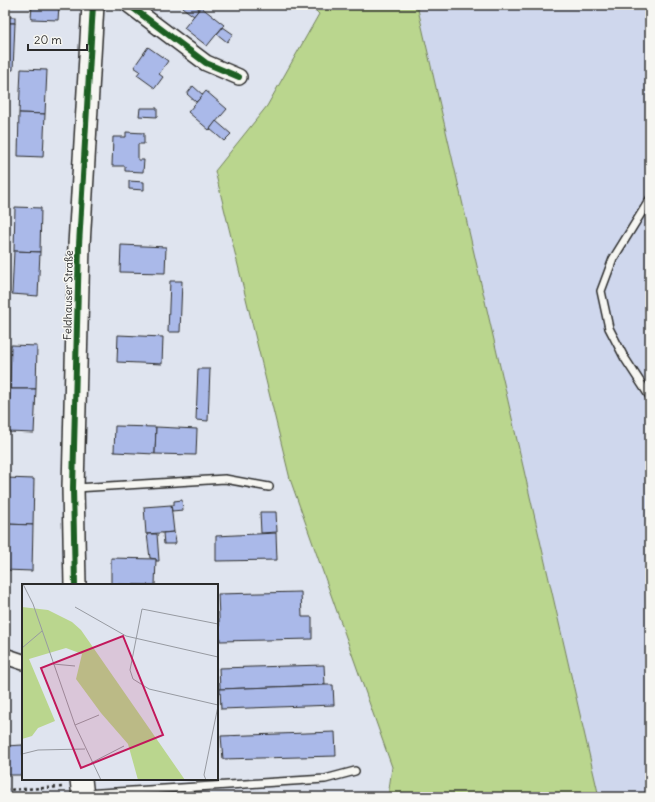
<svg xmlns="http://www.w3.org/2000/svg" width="655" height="802" viewBox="0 0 655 802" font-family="Delius,sans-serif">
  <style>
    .built { fill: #cfd7ed }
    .green { fill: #bad68e; stroke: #72805c }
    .building { fill: #aab9e9; stroke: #2b2b2b }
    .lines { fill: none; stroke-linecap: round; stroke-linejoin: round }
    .lane-casing { stroke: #2b2b2b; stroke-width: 10 }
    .street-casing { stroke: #2b2b2b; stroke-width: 18 }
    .secondary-casing { stroke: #2b2b2b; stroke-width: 24 }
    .path { stroke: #2b2b2b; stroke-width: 2.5; stroke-dasharray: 3 3; stroke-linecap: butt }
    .lane { stroke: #f6f6f2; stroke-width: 7 }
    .street { stroke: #f6f6f2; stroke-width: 15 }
    .secondary { stroke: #f6f6f2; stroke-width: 21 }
    .cycleway-casing { stroke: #f6f6f2; stroke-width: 8 }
    .cycleway { stroke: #1b5e20; stroke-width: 6 }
    .labels { text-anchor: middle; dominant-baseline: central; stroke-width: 3; stroke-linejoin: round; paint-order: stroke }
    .street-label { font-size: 11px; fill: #2b2b2b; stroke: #f6f6f2 }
    .inset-road { fill: none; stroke: #979aa1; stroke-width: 1 }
    .view { fill: #c2185b; fill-opacity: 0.15; stroke: #c2185b; stroke-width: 2 }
    .inset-edge { fill: none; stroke: #2b2b2b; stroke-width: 2 }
  </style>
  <rect width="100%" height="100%" fill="#dfe4ef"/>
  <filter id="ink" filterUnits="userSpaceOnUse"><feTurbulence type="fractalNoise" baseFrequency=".025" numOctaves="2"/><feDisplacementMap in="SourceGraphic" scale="8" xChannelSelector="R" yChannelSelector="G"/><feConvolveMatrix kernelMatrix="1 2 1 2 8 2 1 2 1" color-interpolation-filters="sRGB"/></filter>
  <g filter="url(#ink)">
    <polygon class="built" points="417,5 650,5 650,797 599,797"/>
    <polygon class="green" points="310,5 417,5 599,797 388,797 392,767 290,479 215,171 267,106 319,14"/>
    <g class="building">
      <polygon points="32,5 59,5 58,20 31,19"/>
      <polygon points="185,5 194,5 199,9 194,16 183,8"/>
      <polygon points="201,7 224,25 207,46 184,28"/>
      <rect x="5" y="17" width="10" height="6"/>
      <polygon points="5,23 15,23 13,70 5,70"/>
      <polygon points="223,27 233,34 227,42 217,34"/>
      <polygon points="148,47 168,61 159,74 163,77 155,88 137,75 140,71 134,67"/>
      <polygon points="21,69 47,70 45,114 19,113"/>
      <polygon points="193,86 203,95 196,102 187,94"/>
      <polygon points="206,91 227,109 209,130 188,112"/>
      <polygon points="140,108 157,108 157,117 139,116"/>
      <polygon points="19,113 45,114 43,157 18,156"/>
      <polygon points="216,121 231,134 224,141 210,129"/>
      <polygon points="126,132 144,133 144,144 138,144 138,160 144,160 143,172 125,171 125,166 112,166 113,137 126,137"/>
      <polygon points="5,155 9,155 7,208 5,208"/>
      <polygon points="129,181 144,182 144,190 129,189"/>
      <polygon points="15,207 41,208 40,252 14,251"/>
      <polygon points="121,245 166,247 165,273 120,272"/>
      <polygon points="14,251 40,252 38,296 12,294"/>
      <polygon points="170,281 182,281 180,332 168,332"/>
      <polygon points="118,335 163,337 162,364 117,362"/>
      <polygon points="11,345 37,346 36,389 10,389"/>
      <polygon points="198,369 210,369 208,421 196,420"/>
      <polygon points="10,389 36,389 34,433 8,432"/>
      <polygon points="115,426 156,427 155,454 114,452"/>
      <polygon points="156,427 197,429 196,455 155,454"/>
      <polygon points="6,478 34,479 33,525 6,524"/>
      <polygon points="182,500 183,510 172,511 171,505 174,505 174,501"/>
      <polygon points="171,505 174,532 146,534 144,507"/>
      <polygon points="260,512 276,512 277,532 261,533"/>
      <polygon points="6,524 33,525 32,571 5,570"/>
      <polygon points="174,532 176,542 175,544 164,544 163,533"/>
      <polygon points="276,533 277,560 216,561 216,536"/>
      <polygon points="147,534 157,534 159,561 156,561 156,559 150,558"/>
      <polygon points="111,558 156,559 155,585 111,584"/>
      <polygon points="301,592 302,617 312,617 312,639 220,641 218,594"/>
      <polygon points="324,665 325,685 220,689 219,668"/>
      <polygon points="325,685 333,685 334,705 221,709 220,689"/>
      <polygon points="335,732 336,756 223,759 221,736"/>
      <polygon points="23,745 23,775 5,775 5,746"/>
    </g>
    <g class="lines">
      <g class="lane-casing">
        <g id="lane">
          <polyline points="650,199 613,259 601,291 609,328 624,357 650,397"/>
          <polyline points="76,488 225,479 269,487"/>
          <polyline points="84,794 325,779 355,771"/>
        </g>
      </g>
      <g class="street-casing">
        <g id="street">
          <polyline points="129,5 206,63 239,77"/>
          <polyline points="5,656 23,662"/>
        </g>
      </g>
      <g class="secondary-casing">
        <g id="secondary">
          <polyline points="75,585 73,488 79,245 93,5"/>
          <polyline points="81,779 83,797"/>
        </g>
      </g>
      <polyline class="path" points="5,790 63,787"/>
      <use href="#lane" class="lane"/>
      <use href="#street" class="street"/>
      <use href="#secondary" class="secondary"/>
      <g class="cycleway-casing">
        <g id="cycleway">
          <polyline points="129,5 206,63 239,77"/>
          <polyline points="75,585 73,488 79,245 93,5"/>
        </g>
      </g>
      <use href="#cycleway" class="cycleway"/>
    </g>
  </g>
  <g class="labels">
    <g class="street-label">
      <text transform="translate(68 295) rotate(-89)">Feldhauser Straße</text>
    </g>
  </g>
  <g transform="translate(22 584)">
    <rect width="196" height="196" fill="#dfe4ef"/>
    <path d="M0,23l26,3 24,12 9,8 104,150h-47l-10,-36 -27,-31 -25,-34 6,-25 -16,-6 -37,11 26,62 -17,7 -6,8 -10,3z" fill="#bad68e"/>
    <path class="inset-road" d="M1,0l10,20 42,121 26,55M53,23l51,29 92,21M196,40l-76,-15 -12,61 3,9 16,10 69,16M0,64l20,-17M31,80l22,2M53,141l24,-10M0,170l16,-4 47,-1M69,179l33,-17M184,196l-2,-5 14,-69"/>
    <path class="view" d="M101,52l40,99 -82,33 -40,-100z"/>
    <rect width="196" height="196" class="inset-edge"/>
  </g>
  <rect width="655" height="802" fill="none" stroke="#f6f6f2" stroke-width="20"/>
  <rect x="10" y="10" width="635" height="782" fill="none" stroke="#2b2b2b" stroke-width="1.5" filter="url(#ink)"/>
  <path d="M28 44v6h59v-6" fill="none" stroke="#2b2b2b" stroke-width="2"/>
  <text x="34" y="44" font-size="12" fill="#2b2b2b" stroke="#f6f6f2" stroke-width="3" paint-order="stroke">20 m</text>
</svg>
